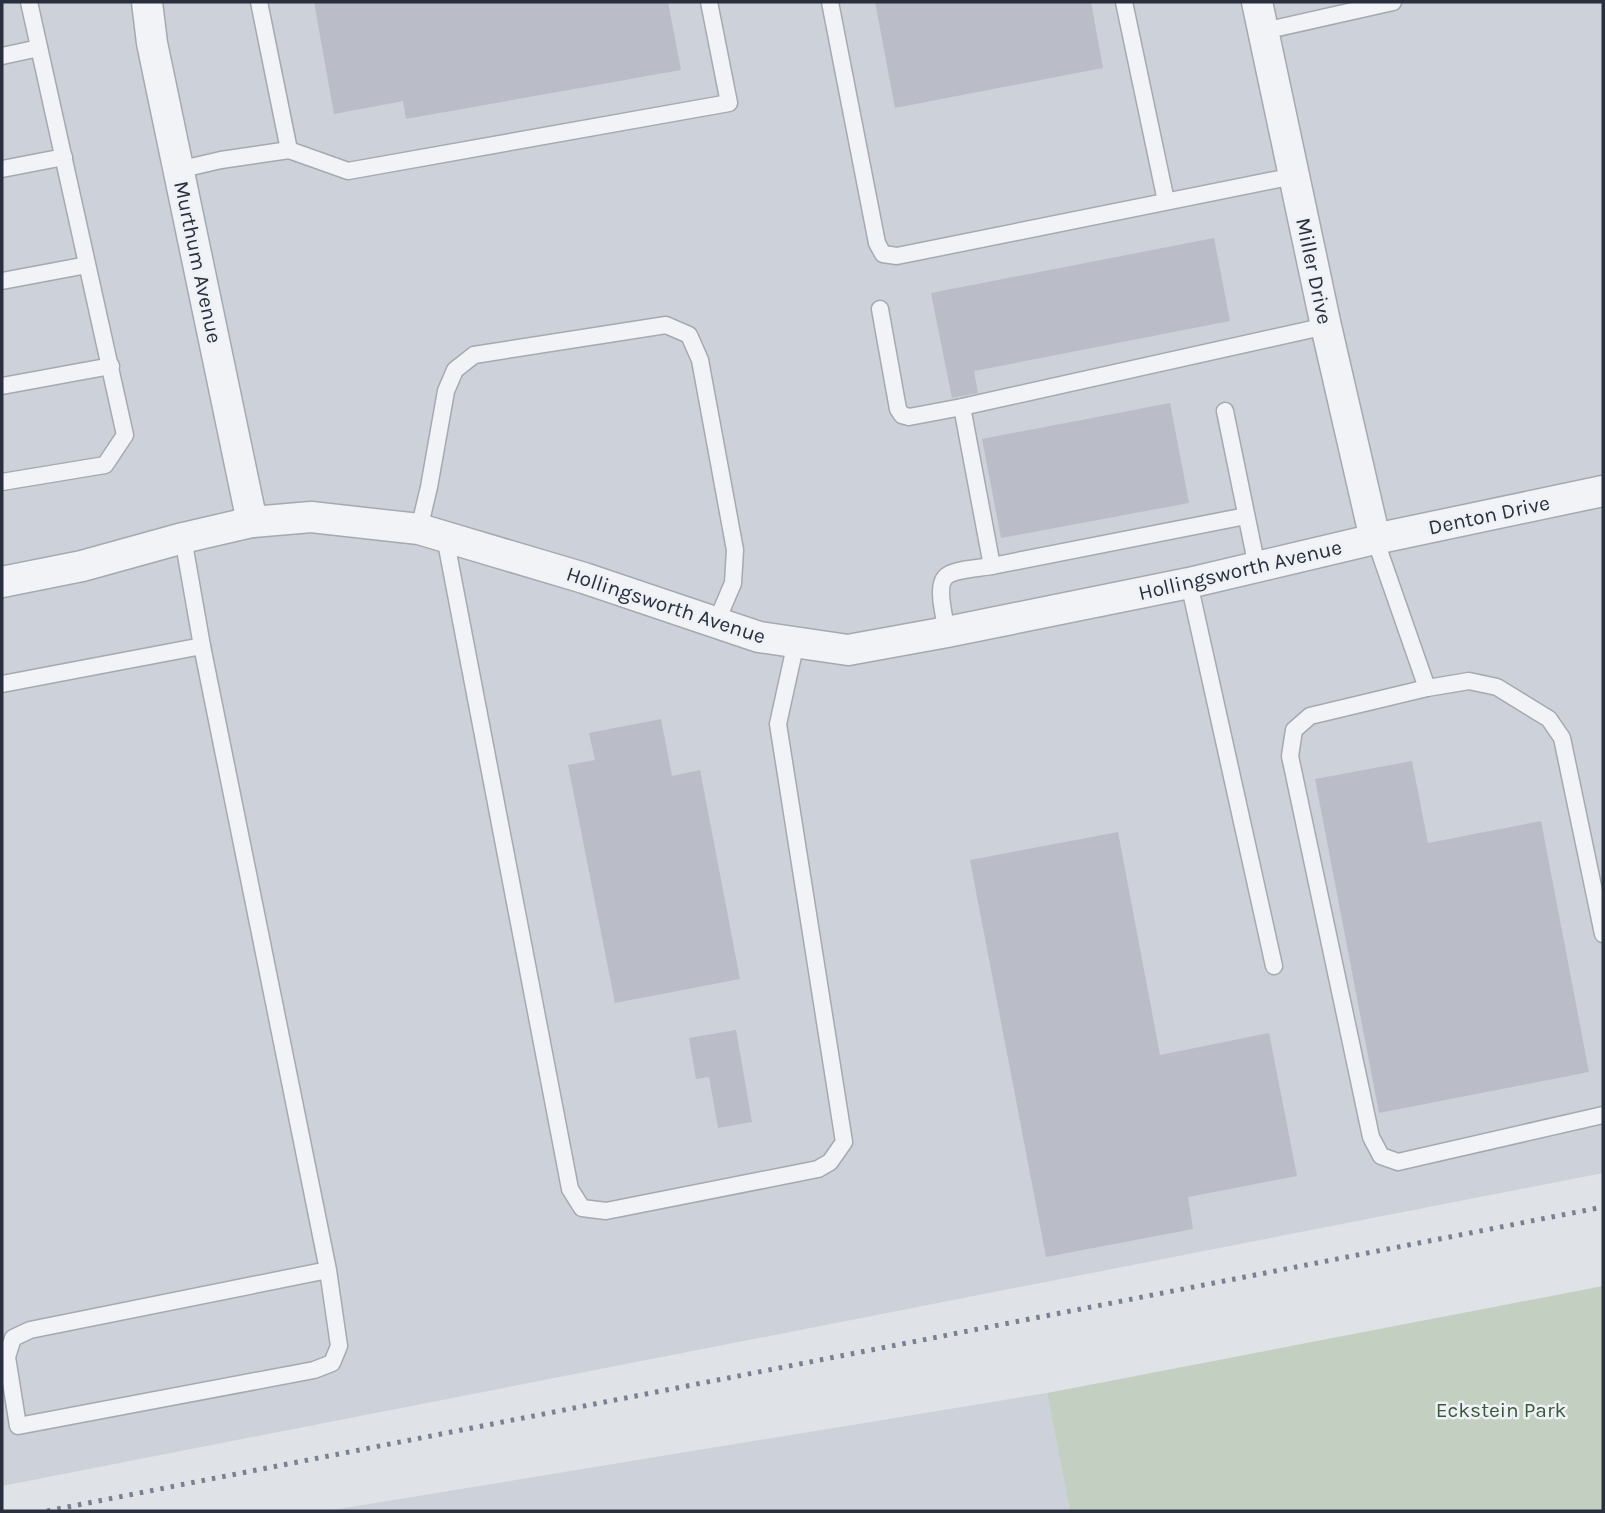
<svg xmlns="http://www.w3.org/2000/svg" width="1605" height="1513" viewBox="0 0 1605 1513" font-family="Karla,sans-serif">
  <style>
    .built { fill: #cdd1d9 }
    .green { fill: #c3d0c1 }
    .building { fill: #babdc7 }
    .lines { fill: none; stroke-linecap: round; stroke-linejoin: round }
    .service-casing { stroke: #a5a9b1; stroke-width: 19 }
    .minor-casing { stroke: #a5a9b1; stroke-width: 33 }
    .service { stroke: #f1f3f6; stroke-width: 16 }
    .minor { stroke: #f1f3f6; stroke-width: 30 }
    .rail { stroke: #7a8090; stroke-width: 5; stroke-dasharray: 3.5 7; stroke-linecap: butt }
    .labels { text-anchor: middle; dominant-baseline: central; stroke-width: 5; stroke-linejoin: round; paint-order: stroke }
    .street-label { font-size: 21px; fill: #292f3d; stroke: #eef1f5 }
    .park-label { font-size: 21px; fill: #3b5838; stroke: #eef1f5 }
  </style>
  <rect width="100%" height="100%" fill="#dfe2e7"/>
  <g class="built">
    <polygon points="2,2 1603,2 1603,1173 2,1486"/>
    <polygon points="1047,1393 1070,1511 326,1511"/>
  </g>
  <polygon class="green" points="1603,1286 1603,1511 1070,1511 1047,1393"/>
  <g class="building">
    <polygon points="314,2 668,2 681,70 406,119 403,101 334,114"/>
    <polygon points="875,2 1091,2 1103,68 895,108"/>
    <polygon points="1214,238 1230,321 974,371 978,393 952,398 931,293"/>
    <polygon points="1170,403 1189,503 1001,538 982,439"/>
    <polygon points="661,719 672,776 700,770 740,979 615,1003 568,765 595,760 589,733"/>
    <polygon points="1412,761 1428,843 1541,821 1589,1072 1379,1113 1315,779"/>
    <polygon points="1118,832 1160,1055 1269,1033 1297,1176 1188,1197 1193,1229 1046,1257 970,860"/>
    <polygon points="736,1030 752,1122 718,1128 709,1077 696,1079 689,1038"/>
  </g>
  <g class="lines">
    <g class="service-casing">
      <g id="service">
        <polyline points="259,2 289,150"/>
        <polyline points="830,2 877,243 883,254 897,256 1294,176"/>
        <polyline points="1124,2 1166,201"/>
        <polyline points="1264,31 1393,2"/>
        <polyline points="2,56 39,48"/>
        <polyline points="2,169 64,157"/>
        <polyline points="178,170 221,160 289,150 348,171 729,103 709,2"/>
        <polyline points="2,281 87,265"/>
        <polyline points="880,309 898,409 902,415 909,417 962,407 1326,326"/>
        <polyline points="2,386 111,366"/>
        <polyline points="962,407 992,566 1246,516"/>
        <polyline points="1225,411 1257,567"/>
        <polyline points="2,482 105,465 125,435 29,2"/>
        <polyline points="419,529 429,487 446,391 455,370 474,355 666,325 689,335 700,360 735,550 733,583 716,623"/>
        <polyline points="445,537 570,1189 582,1208 606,1211 818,1169 830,1162 844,1142 778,724 796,642"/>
        <polyline points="183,538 202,646"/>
        <polyline points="1375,539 1427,688"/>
        <polyline points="1189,583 1274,966"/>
        <path d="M947,632c-2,-14 -13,-49 1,-57 9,-6 32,-7 44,-9"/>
        <polyline points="2,684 202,646 328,1270 339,1346 332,1363 314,1370 18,1426 7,1357 13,1338 30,1330 328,1270"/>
        <polyline points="1603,934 1562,738 1549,719 1497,687 1469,681 1427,688 1310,716 1294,730 1290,756 1371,1137 1381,1156 1398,1162 1603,1115"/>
      </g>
    </g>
    <g class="minor-casing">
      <g id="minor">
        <polyline points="147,2 152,43 252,522"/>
        <polyline points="1257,2 1326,326 1375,539"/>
        <polyline points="2,582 82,566 183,538 252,522 311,517 419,529 584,578 759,637 848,650 947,632 1189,583 1375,539 1603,491"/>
      </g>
    </g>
    <use href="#service" class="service"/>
    <use href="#minor" class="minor"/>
    <polyline class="rail" points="47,1511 1603,1207"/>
  </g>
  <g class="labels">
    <g class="street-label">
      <text transform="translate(198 262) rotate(78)">Murthum Avenue</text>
      <text transform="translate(1314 271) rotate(78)">Miller Drive</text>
      <text transform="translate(1489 515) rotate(-12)">Denton Drive</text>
      <text transform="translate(1240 570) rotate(-13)">Hollingsworth Avenue</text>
      <text transform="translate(666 605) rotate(18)">Hollingsworth Avenue</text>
    </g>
    <g class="park-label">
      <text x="1501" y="1410">Eckstein Park</text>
    </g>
  </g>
  <rect width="1605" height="1513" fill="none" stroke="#292f3d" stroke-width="7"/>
</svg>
